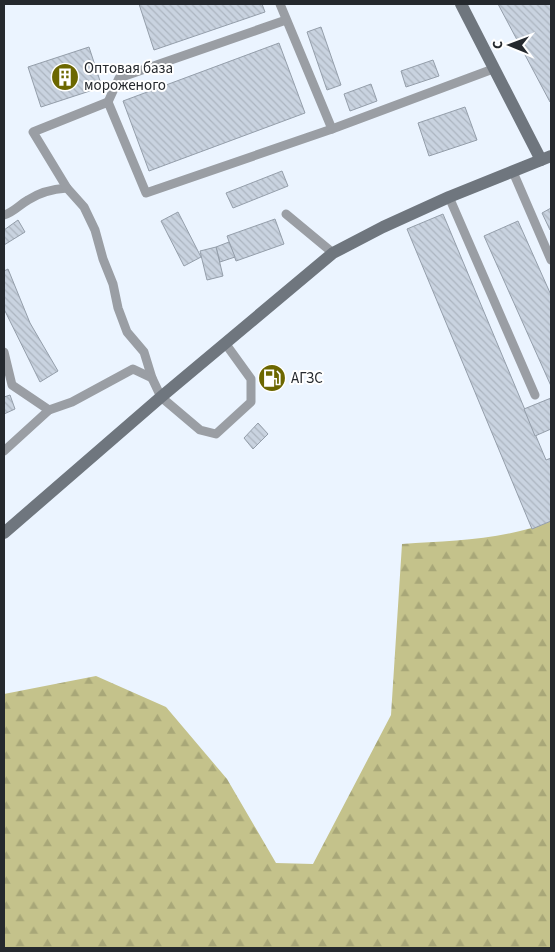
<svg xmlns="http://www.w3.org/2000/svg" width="555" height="952" viewBox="0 0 555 952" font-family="'Source Sans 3',sans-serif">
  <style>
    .forest { fill: url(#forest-firs) }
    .building { fill: url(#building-back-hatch); stroke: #949eaa }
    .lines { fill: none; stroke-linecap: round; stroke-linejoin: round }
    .lane { stroke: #9a9ea4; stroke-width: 9 }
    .secondary { stroke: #6f767e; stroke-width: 12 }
    .labels { text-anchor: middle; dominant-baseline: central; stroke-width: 4; stroke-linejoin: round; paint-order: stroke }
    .poi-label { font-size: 15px; fill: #25292e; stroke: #fff; text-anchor: start }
  </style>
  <defs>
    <pattern id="forest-firs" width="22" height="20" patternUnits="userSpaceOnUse" patternTransform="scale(1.25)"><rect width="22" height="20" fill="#c4c28b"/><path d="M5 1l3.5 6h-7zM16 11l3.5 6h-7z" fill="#a8a778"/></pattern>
    <pattern id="building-back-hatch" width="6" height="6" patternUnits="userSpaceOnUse" patternTransform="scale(1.25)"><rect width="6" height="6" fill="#c9d3e0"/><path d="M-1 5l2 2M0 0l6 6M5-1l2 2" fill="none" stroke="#acb5c0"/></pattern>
  </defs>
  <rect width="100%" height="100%" fill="#ebf4ff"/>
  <path class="forest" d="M551,521v427h-547v-254l92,-18 70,31 61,72 49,84 37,1 78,-149 11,-171c50,-3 103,-4 149,-23z"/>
  <g class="building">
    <polygon points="139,4 262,4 265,12 154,50"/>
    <polygon points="498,4 550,4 551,6 551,101 550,102"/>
    <polygon points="321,27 341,85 327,90 307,32"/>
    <polygon points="279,43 305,113 149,171 123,101"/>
    <polygon points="89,47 102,87 41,107 28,67"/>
    <polygon points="433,60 439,76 406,87 401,71"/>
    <polygon points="371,84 377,101 350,111 344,94"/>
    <polygon points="465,107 477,140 429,156 418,123"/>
    <polygon points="282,171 288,186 233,208 226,193"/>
    <polygon points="551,208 551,230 550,230 542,213"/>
    <polygon points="178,212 201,257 184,266 161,221"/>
    <polygon points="443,214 546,460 551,458 551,521 532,529 407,229"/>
    <polygon points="275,219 284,244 236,261 227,236"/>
    <polygon points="18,220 25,232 4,245 4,230"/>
    <polygon points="518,221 551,295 551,386 484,236"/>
    <polygon points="229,242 235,257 220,262 216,247"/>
    <polygon points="216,247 223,276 207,280 200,251"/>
    <polygon points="8,269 30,323 58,371 40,382 4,309 4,271"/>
    <polygon points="10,395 15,409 4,414 4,397"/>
    <polygon points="551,398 551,429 535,436 524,409"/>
    <polygon points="258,423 268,434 253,449 244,438"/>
  </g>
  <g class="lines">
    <g class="lane">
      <polyline points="280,4 332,129 493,69"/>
      <polyline points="108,102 119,78 286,20"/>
      <polyline points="513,172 551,260"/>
      <polyline points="449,197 535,395"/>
      <polyline points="286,214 333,253"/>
      <path d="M4,215c10,-3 15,-10 24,-15 12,-8 25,-11 39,-12"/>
      <polyline points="225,343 251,379 251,402 216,434 200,430 161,397 152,378 144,352 127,332 118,308 113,284 103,259 95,230 84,207 67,188 33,132 108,102 146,193 332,129"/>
      <polyline points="4,352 12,385 49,410 72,402 133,369 152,378"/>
      <polyline points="4,451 49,410"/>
    </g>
    <g class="secondary">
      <polyline points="461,4 541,160"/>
      <polyline points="4,533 161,397 333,253 383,227 449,197 551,156"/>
    </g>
  </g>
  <defs>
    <g id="building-disc" transform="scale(1.4375)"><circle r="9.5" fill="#6c6700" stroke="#fff"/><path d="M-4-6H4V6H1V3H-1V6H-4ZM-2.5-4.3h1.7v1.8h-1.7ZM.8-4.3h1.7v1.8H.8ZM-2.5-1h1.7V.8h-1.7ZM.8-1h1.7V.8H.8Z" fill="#fff"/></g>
    <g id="fuel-disc" transform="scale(1.4375)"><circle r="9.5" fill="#6c6700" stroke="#fff"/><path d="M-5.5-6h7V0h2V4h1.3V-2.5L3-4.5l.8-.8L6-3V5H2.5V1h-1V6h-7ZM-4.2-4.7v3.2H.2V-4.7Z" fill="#fff"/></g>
  </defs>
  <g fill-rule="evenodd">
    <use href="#building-disc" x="65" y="77"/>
    <use href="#fuel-disc" x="272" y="378"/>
  </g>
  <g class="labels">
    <g class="poi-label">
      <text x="84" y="68">Оптовая база<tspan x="84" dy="17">мороженого</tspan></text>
      <text x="291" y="378">АГЗС</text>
    </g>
  </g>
  <rect width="555" height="952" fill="none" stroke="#25292e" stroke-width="10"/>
  <g transform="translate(510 45) rotate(271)" stroke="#ffffff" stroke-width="4" paint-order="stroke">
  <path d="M0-4L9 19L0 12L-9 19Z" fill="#25292e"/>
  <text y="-8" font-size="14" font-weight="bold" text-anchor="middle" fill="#25292e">С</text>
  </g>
</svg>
